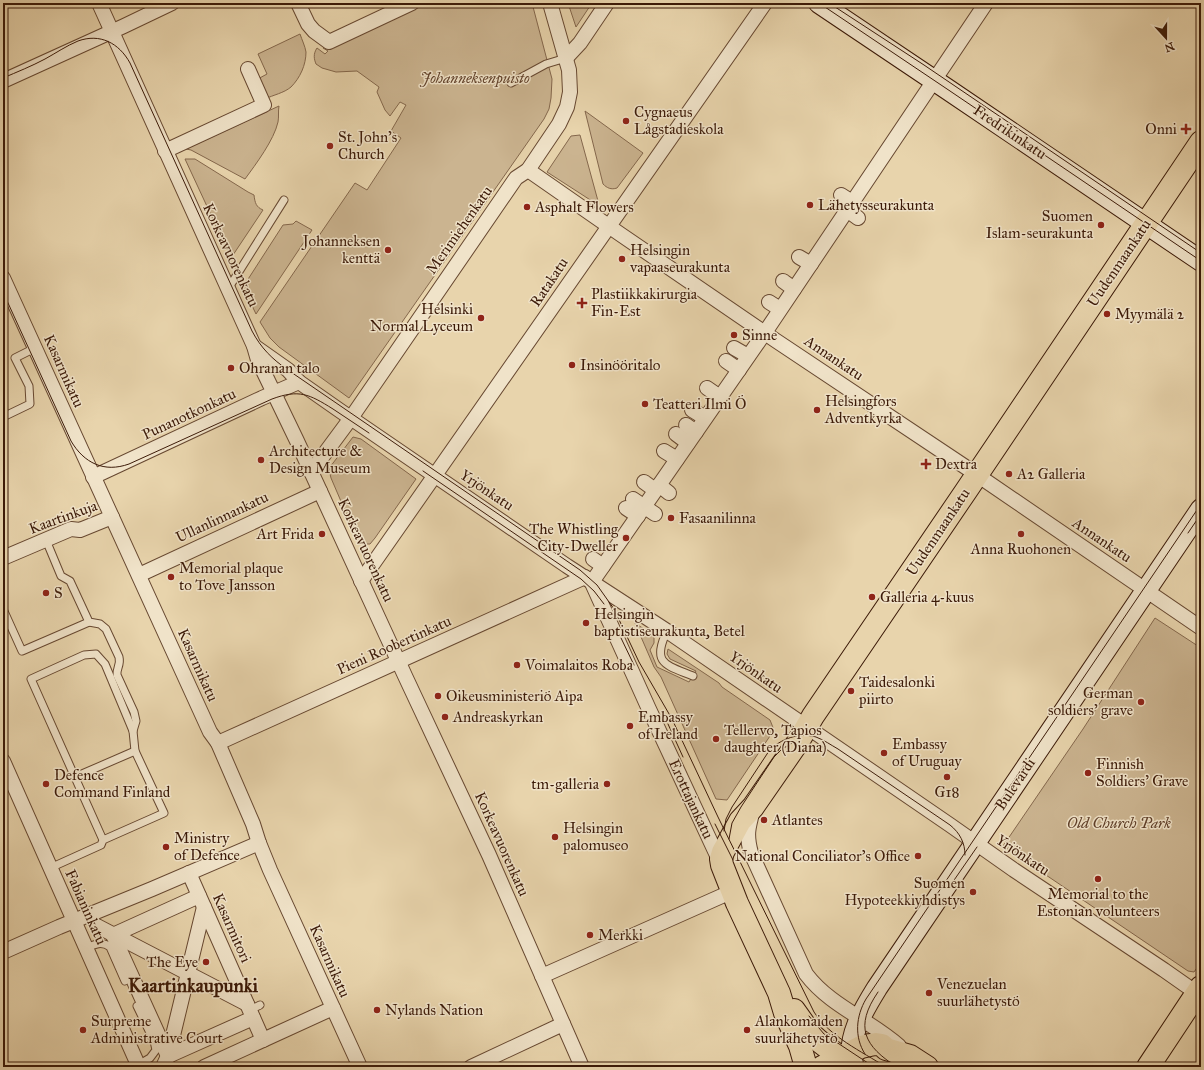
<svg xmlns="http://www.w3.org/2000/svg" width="1204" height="1070" viewBox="0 0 1204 1070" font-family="'IM FELL Great Primer',serif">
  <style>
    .green { fill: #cbb490; stroke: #84674c }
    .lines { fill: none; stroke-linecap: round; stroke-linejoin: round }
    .lane-casing { stroke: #674831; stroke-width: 9 }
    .street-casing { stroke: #674831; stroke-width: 16 }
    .secondary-casing { stroke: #3c1a08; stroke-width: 22 }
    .primary-casing { stroke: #3c1a08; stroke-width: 24 }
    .lane { stroke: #f0e3c9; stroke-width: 7 }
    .street { stroke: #f0e3c9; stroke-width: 14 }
    .secondary { stroke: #f0e3c9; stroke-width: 20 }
    .primary { stroke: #e8d4ac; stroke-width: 22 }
    .tram { stroke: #3c1a08; stroke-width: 1 }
    .poi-dot { fill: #8f2418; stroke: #f0e3c9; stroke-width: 1.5 }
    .labels { text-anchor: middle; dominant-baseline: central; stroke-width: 3; stroke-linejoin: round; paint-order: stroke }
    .park-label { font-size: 15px; font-style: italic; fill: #60402a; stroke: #f0e3c9 }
    .poi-label { font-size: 15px; fill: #3c1a08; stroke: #f0e3c9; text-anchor: start }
    .street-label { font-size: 15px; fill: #3c1a08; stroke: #f0e3c9 }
    .district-label { font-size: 19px; font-weight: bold; fill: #3c1a08; stroke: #f0e3c9 }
  </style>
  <rect width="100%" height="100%" fill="#e8d4ac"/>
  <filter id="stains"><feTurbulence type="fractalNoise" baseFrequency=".005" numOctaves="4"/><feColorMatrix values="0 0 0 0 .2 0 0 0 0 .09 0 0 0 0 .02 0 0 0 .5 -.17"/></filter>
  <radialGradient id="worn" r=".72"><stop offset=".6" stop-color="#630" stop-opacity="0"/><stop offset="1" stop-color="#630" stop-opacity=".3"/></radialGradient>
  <g class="green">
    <path d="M422,3h110l20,76 -1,19 -2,11 -5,10 -195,279 -70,-51 -9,-9 -10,-16 95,-139 12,7 34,-52 -10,-7 15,-26 -6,-3 -10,14 -5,-6 -8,-18 2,-5 -22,-16 -21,1 -14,-4 -6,-4c-2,-5 -3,-10 1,-16l8,6 3,-3 -5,-3z"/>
    <polygon points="568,3 592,3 576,27"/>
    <path d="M300,34c2,6 5,12 6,18 0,13 -6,26 -15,35 -7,6 -18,8 -26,12l-9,-19 11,-6 -9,-20z"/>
    <path d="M279,106c-1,5 0,11 -1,16 -4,18 -22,42 -33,57l-54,-29 -5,-1z"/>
    <path d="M585,111l58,42 -26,35c-6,2 -10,0 -14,-4z"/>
    <polygon points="580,135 598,201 595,203 547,172 571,136"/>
    <path d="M185,159h10l53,33 6,3c1,8 2,12 9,15l-32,48z"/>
    <polygon points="296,221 312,230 256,314 243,287 283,225 293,224"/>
    <polygon points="353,437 361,439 416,479 375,538 370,544 363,544 358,541 331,478 329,470 330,467"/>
    <polygon points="1155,618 1201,648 1201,962 1194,972 1188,971 1003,846 1083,729"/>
    <polygon points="635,623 650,633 654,638 654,643 650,650 657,667 689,682 696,671 670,659 667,654 668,649 719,683 722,687 770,720 774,730 727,800 716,799 661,677 654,667"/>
  </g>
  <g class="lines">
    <g class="lane-casing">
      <g id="lane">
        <polyline points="511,83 546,64 566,58"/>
        <polyline points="228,289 284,200"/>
        <polyline points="3,417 30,404 29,386 15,358 35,348"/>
        <path d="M46,540l15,36 9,5 19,41 11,2 6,5 13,28c2,8 -3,12 -2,18l17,37 2,9 -3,10"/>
        <polyline points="3,609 22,651 89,622"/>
        <path d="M667,631c-16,33 -1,34 26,45"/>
        <polyline points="75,777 135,751"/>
        <polyline points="50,868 101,845 103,840 164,813 135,751 133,731 105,664 96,654 84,655 31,679 103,840"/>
        <path d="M86,948c9,-4 16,-7 24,-1l15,34"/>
        <polyline points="137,1006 154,1041 156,1050 150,1058 138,1065"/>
        <polyline points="250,1010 260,1005"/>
      </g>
    </g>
    <g class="street-casing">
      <g id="street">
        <polyline points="99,3 254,346 258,360 297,441 406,678 489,855 582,1067"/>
        <polyline points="298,3 308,24 314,31 329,42 412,3"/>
        <polyline points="566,58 580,43 607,3"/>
        <polyline points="3,81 124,26 172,3"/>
        <polyline points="165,151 264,105 248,69"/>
        <polyline points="528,170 620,234 775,340 967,468 1201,628"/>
        <polyline points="841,195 852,202"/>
        <polyline points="847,210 858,218"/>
        <polyline points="799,257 811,264"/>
        <polyline points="3,278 210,732 218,743 253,824 259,843 270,870 360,1067"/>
        <polyline points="783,281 794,289"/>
        <polyline points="769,302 780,309"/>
        <polyline points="254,346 288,370 299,382 339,410 567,566 667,631 950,825 1014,870 1164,970 1201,996"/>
        <polyline points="734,348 748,356"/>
        <polyline points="726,361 739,370"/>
        <polyline points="707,388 720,397"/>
        <polyline points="692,410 705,418"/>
        <polyline points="686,425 696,432"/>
        <polyline points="676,434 688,443"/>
        <polyline points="664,451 677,459"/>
        <polyline points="311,472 351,418 516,178 528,170 559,124 567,107 570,92 569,70 550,3"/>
        <polyline points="93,477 262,398 299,382"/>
        <polyline points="644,482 655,490"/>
        <polyline points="659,485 669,493"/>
        <polyline points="633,499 655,514"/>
        <polyline points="626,508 638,516"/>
        <polyline points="3,558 71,529 80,530 112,517"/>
        <polyline points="593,559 603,566"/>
        <polyline points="139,575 320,491"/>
        <polyline points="361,581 765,3"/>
        <polyline points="592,582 768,328 986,3"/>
        <polyline points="592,583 648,707 721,864"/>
        <polyline points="218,743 585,577"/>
        <polyline points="3,761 139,1067"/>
        <path d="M753,810c-5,18 -7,25 -2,43l55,121c24,32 64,46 93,72"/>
        <polyline points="189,873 263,1040"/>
        <polyline points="199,896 113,935 168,1056 253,1018"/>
        <polyline points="97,926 247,1004"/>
        <polyline points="3,952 59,927 152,889 259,843"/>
        <polyline points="542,976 733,891"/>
        <polyline points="163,1067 168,1056 204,907"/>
        <polyline points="204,1067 333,1008"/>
        <polyline points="471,1067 563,1024"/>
      </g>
    </g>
    <g class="secondary-casing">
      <g id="secondary">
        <polyline points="819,3 950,91 1201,261"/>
        <path d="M853,1064c-7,-26 11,-55 24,-76l324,-479"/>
      </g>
    </g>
    <g class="primary-casing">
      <g id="primary">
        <polyline points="794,1010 811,1034 819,1041 850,1065"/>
        <polyline points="806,1067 800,1046 785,1013 779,993 737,903 722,865 721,859 723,852 740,821 753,807 798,742 813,716 966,491 1201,142"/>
        <polyline points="822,1067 861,1047 870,1045 876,1044 882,1045 886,1049 910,1056 927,1067"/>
        <polyline points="1148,1067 1201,987"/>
      </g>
    </g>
    <use href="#lane" class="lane"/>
    <use href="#street" class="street"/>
    <use href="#secondary" class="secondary"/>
    <use href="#primary" class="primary"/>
    <g class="tram">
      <polyline points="819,3 950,91 1201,261"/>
      <polyline points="829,3 924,65 1201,253"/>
      <path d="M3,78c14,-6 29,-12 42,-19 11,-6 21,-13 33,-18 22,-8 41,2 52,22l122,268c9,17 20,28 36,39l292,200 17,15 17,24 25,53 33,57 46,98 96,195c16,25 47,39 72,55"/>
      <path d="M3,292l68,149c13,22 33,32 58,23l143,-65c27,-10 37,-5 61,10 12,8 24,16 36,24"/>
      <polyline points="423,471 581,579 594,591 604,604"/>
      <polyline points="1188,533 1201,514"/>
      <polyline points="621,638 634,665"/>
      <polyline points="668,724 683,757"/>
      <polyline points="715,824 733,860"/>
      <path d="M724,831l2,-12 6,-12 37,-56c11,-12 30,-19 47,-14 8,3 15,8 22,12l112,76c10,8 15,18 15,30"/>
      <polyline points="729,839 732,823 741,807 774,757 782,749 794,742"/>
      <polyline points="950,886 977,847"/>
      <path d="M878,992c-24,35 -14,54 19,75"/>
      <polyline points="809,1016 824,1034 874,1067"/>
      <path d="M865,1054c-11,-17 -9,-38 1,-55l335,-495"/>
    </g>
  </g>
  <g class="poi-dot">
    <circle cx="626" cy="121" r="4"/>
    <path d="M1184 123h4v4h4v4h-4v4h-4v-4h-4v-4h4z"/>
    <circle cx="330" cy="146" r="4"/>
    <circle cx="810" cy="205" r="4"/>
    <circle cx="527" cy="207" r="4"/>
    <circle cx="1101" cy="225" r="4"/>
    <circle cx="388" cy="250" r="4"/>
    <circle cx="622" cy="259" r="4"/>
    <path d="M580 297h4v4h4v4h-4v4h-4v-4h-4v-4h4z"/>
    <circle cx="1107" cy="314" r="4"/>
    <circle cx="481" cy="318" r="4"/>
    <circle cx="734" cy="335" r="4"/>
    <circle cx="572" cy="365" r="4"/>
    <circle cx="231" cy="368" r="4"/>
    <circle cx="645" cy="404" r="4"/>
    <circle cx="817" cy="410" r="4"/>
    <circle cx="261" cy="460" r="4"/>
    <path d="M924 458h4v4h4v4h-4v4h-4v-4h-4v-4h4z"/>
    <circle cx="1009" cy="474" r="4"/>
    <circle cx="671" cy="518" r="4"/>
    <circle cx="322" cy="534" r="4"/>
    <circle cx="1021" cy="534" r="4"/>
    <circle cx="626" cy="538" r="4"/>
    <circle cx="171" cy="577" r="4"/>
    <circle cx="46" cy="593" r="4"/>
    <circle cx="872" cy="597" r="4"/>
    <circle cx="586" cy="623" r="4"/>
    <circle cx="517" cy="665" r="4"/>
    <circle cx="851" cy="691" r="4"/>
    <circle cx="438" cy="696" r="4"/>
    <circle cx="1141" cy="702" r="4"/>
    <circle cx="445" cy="717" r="4"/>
    <circle cx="630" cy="726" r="4"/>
    <circle cx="716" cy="739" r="4"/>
    <circle cx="884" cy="753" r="4"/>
    <circle cx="1088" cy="773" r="4"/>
    <circle cx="947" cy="777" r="4"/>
    <circle cx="46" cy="784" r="4"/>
    <circle cx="607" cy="784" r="4"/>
    <circle cx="764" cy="820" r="4"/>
    <circle cx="555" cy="837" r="4"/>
    <circle cx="166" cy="847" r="4"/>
    <circle cx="918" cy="856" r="4"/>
    <circle cx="1098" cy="879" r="4"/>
    <circle cx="973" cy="892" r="4"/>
    <circle cx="590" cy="935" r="4"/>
    <circle cx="206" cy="962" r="4"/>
    <circle cx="929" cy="993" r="4"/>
    <circle cx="377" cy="1010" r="4"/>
    <circle cx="83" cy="1030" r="4"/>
    <circle cx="747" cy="1030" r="4"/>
  </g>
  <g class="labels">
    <g class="park-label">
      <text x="475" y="78">Johanneksenpuisto</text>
      <text x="1119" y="823">Old Church Park</text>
    </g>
    <g class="poi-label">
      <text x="634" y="112">Cygnaeus<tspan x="634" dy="17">Lågstadieskola</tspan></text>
      <text x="1177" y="129" text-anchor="end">Onni</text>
      <text x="338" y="137">St. John's<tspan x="338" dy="17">Church</tspan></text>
      <text x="818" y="205">Lähetysseurakunta</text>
      <text x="535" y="207">Asphalt Flowers</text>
      <text x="1093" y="216" text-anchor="end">Suomen<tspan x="1093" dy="17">Islam-seurakunta</tspan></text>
      <text x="380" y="241" text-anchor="end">Johanneksen<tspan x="380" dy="17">kenttä</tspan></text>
      <text x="630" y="250">Helsingin<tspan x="630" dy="17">vapaaseurakunta</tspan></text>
      <text x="591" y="294">Plastiikkakirurgia<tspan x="591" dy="17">Fin-Est</tspan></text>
      <text x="473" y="309" text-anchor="end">Helsinki<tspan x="473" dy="17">Normal Lyceum</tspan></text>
      <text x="1115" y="314">Myymälä 2</text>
      <text x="742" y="335">Sinne</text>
      <text x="580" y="365">Insinööritalo</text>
      <text x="239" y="368">Ohranan talo</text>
      <text x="825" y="401">Helsingfors<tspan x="825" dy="17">Adventkyrka</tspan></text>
      <text x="653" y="404">Teatteri Ilmi Ö</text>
      <text x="269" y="451">Architecture &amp;<tspan x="269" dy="17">Design Museum</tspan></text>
      <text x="935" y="464">Dextra</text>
      <text x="1017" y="474">A2 Galleria</text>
      <text x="679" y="518">Fasaanilinna</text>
      <text x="618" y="529" text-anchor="end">The Whistling<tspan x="618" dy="17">City-Dweller</tspan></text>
      <text x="314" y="534" text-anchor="end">Art Frida</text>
      <text x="1021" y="549" text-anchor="middle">Anna Ruohonen</text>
      <text x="179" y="568">Memorial plaque<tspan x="179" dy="17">to Tove Jansson</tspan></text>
      <text x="54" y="593">S</text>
      <text x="880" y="597">Galleria 4-kuus</text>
      <text x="594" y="614">Helsingin<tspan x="594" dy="17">baptistiseurakunta, Betel</tspan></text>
      <text x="525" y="665">Voimalaitos Roba</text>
      <text x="859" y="682">Taidesalonki<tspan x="859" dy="17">piirto</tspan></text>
      <text x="1133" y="693" text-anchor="end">German<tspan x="1133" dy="17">soldiers' grave</tspan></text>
      <text x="446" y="696">Oikeusministeriö Aipa</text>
      <text x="453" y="717">Andreaskyrkan</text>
      <text x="638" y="717">Embassy<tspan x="638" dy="17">of Ireland</tspan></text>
      <text x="724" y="730">Tellervo, Tapios<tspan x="724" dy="17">daughter (Diana)</tspan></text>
      <text x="892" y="744">Embassy<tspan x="892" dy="17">of Uruguay</tspan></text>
      <text x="1096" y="764">Finnish<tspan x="1096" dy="17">Soldiers' Grave</tspan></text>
      <text x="54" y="775">Defence<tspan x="54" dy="17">Command Finland</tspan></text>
      <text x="599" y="784" text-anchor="end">tm-galleria</text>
      <text x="947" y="792" text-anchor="middle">G18</text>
      <text x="772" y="820">Atlantes</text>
      <text x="563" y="828">Helsingin<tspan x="563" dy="17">palomuseo</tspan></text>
      <text x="174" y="838">Ministry<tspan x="174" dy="17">of Defence</tspan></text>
      <text x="910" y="856" text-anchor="end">National Conciliator's Office</text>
      <text x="965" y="883" text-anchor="end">Suomen<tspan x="965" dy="17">Hypoteekkiyhdistys</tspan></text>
      <text x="1098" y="894" text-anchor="middle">Memorial to the<tspan x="1098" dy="17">Estonian volunteers</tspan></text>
      <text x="598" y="935">Merkki</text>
      <text x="198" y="962" text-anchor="end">The Eye</text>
      <text x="937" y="984">Venezuelan<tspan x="937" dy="17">suurlähetystö</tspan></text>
      <text x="385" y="1010">Nylands Nation</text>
      <text x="91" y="1021">Surpreme<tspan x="91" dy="17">Administrative Court</tspan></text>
      <text x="755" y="1021">Alankomaiden<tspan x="755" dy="17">suurlähetystö</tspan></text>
    </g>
    <g class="street-label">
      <text transform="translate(1010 132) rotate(34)">Fredrikinkatu</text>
      <text transform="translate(459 230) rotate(-55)">Merimiehenkatu</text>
      <text transform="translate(231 255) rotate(65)">Korkeavuorenkatu</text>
      <text transform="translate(1119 263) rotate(-56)">Uudenmaankatu</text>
      <text transform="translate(549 282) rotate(-56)">Ratakatu</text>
      <text transform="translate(834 358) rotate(34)">Annankatu</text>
      <text transform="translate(64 371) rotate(66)">Kasarmikatu</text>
      <text transform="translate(189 414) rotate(-25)">Punanotkonkatu</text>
      <text transform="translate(487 490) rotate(34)">Yrjönkatu</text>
      <text transform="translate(63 517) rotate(-20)">Kaartinkuja</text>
      <text transform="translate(222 517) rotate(-25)">Ullanlinnankatu</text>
      <text transform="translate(938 532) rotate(-56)">Uudenmaankatu</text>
      <text transform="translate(1102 540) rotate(34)">Annankatu</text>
      <text transform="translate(366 550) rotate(65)">Korkeavuorenkatu</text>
      <text transform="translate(394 645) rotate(-24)">Pieni Roobertinkatu</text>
      <text transform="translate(198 665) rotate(66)">Kasarmikatu</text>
      <text transform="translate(756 672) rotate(35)">Yrjönkatu</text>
      <text transform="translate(1015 784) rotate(-56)">Bulevardi</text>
      <text transform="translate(691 799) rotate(65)">Erottajankatu</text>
      <text transform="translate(502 844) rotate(66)">Korkeavuorenkatu</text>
      <text transform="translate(1023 855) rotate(34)">Yrjönkatu</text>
      <text transform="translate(86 907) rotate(66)">Fabianinkatu</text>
      <text transform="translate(232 928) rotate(66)">Kasarmitori</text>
      <text transform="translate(330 961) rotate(66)">Kasarmikatu</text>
    </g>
    <g class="district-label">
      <text x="193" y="985">Kaartinkaupunki</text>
    </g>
  </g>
  <rect width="1204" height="1070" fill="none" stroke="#e8d4ac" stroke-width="16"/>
  <rect x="4" y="4" width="1196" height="1062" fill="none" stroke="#3c1a08" stroke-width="2"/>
  <rect x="8" y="8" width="1188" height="1054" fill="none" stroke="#3c1a08"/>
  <g transform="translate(1166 38) rotate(159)" stroke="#f0e3c9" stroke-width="3" paint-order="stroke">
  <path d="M0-3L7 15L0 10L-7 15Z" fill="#3c1a08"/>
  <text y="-6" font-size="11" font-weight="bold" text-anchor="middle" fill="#3c1a08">N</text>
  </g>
  <rect width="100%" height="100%" filter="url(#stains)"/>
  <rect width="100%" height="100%" fill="url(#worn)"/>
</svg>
